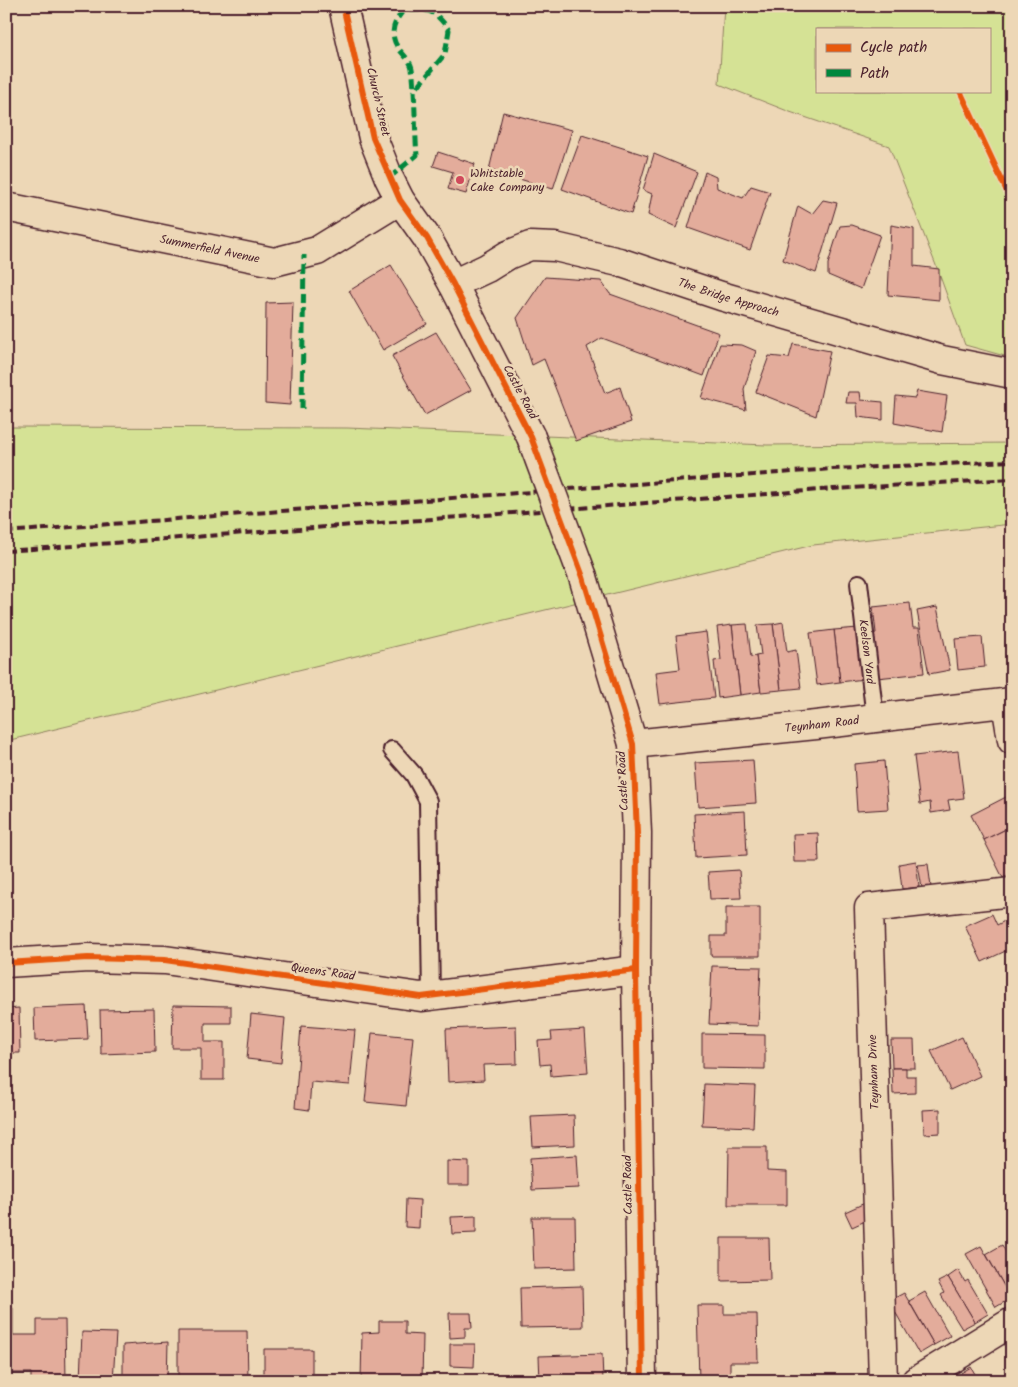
<svg xmlns="http://www.w3.org/2000/svg" width="1018" height="1387" viewBox="0 0 1018 1387" font-family="Kalam,sans-serif">
  <style>
    .green { fill: #d5e295; stroke: #908060; fill-rule: evenodd }
    .building { fill: #e3ac9b; stroke: #4a1f2b }
    .lines { fill: none; stroke-linecap: round; stroke-linejoin: round }
    .service-casing { stroke: #4a1f2b; stroke-width: 20 }
    .minor-casing { stroke: #4a1f2b; stroke-width: 31 }
    .tertiary-casing { stroke: #4a1f2b; stroke-width: 31 }
    .service { stroke: #edd7b6; stroke-width: 16 }
    .minor { stroke: #edd7b6; stroke-width: 28 }
    .tertiary { stroke: #edd7b6; stroke-width: 28 }
    .rail { stroke: #4a1f2b; stroke-width: 4; stroke-dasharray: 8 4; stroke-linecap: butt }
    .tertiary-bridge-casing { stroke: #4a1f2b; stroke-width: 31; stroke-linecap: butt }
    .tertiary-bridge { stroke: #edd7b6; stroke-width: 28 }
    .quiet { stroke: #00873e; stroke-width: 5; stroke-dasharray: 10 5; stroke-linecap: butt }
    .cycleway-casing { stroke: #edd7b6; stroke-width: 9 }
    .cycleway { stroke: #e8590c; stroke-width: 6 }
    .poi-dot { fill: #d1495b; stroke: #edd7b6; stroke-width: 2 }
    .labels { text-anchor: middle; dominant-baseline: central; stroke-width: 5; stroke-linejoin: round; paint-order: stroke }
    .street-label { font-size: 12px; fill: #4a1f2b; stroke: #edd7b6 }
    .poi-label { font-size: 12px; fill: #4a1f2b; stroke: #edd7b6; text-anchor: start }
  </style>
  <rect width="100%" height="100%" fill="#edd7b6"/>
  <filter id="ink" filterUnits="userSpaceOnUse"><feTurbulence type="fractalNoise" baseFrequency=".02" numOctaves="2"/><feDisplacementMap in="SourceGraphic" scale="10" xChannelSelector="R" yChannelSelector="G"/><feConvolveMatrix kernelMatrix="1 2 1 2 8 2 1 2 1" color-interpolation-filters="sRGB"/></filter>
  <g filter="url(#ink)">
    <g class="green">
      <path d="M724,6h288v352l-47,-13 -28,-77 -48,-122 -99,-34 -71,-28zM817,29h172v62h-172z"/>
      <polygon points="6,427 347,428 767,445 1012,443 1012,524 813,545 6,741"/>
    </g>
    <g class="building">
      <polygon points="503,112 572,130 553,189 489,170"/>
      <polygon points="582,135 648,156 631,214 562,189"/>
      <polygon points="438,152 475,164 466,194 448,189 453,172 433,166"/>
      <polygon points="654,154 697,172 676,228 648,215 652,194 643,190"/>
      <polygon points="705,172 716,177 717,188 743,198 751,186 770,192 750,250 688,228"/>
      <polygon points="823,200 837,203 816,273 783,260 798,206 812,214"/>
      <polygon points="852,225 880,235 861,289 828,275 828,264 840,226"/>
      <polygon points="891,225 914,229 914,266 939,269 939,300 888,295"/>
      <polygon points="391,265 427,324 383,350 349,291"/>
      <polygon points="545,277 601,281 610,294 719,333 704,376 602,338 587,347 605,393 620,387 631,422 576,441 544,359 532,365 517,318"/>
      <polygon points="293,302 290,405 265,403 266,303"/>
      <polygon points="436,332 471,390 425,415 392,356"/>
      <polygon points="720,344 742,345 756,351 744,389 746,410 701,398"/>
      <polygon points="793,344 830,351 816,416 756,392 769,356 789,358"/>
      <polygon points="917,391 947,396 942,432 894,423 896,396 915,398"/>
      <polygon points="848,392 860,392 861,400 883,402 883,420 858,417 857,403 846,403"/>
      <polygon points="910,603 913,628 919,628 924,673 877,678 872,634 876,633 873,607"/>
      <polygon points="937,607 950,670 929,674 917,611"/>
      <polygon points="783,622 787,652 796,650 801,688 781,690 773,624"/>
      <polygon points="747,624 751,657 756,656 761,692 740,695 732,625"/>
      <polygon points="773,624 781,690 761,692 756,656 761,655 757,625"/>
      <polygon points="732,625 740,695 718,698 714,661 721,660 717,627"/>
      <polygon points="858,628 864,679 840,682 834,630"/>
      <polygon points="834,630 840,682 817,685 810,633"/>
      <polygon points="706,632 714,698 660,704 656,672 680,669 676,636"/>
      <polygon points="982,637 985,667 958,670 955,639"/>
      <polygon points="958,751 964,798 948,800 950,810 931,813 930,802 920,804 914,756"/>
      <polygon points="753,760 756,803 698,807 695,763"/>
      <polygon points="884,761 888,809 857,811 854,764"/>
      <polygon points="1008,796 1012,804 1012,826 984,840 971,815"/>
      <polygon points="745,811 747,855 696,858 694,814"/>
      <polygon points="1012,826 1012,873 1003,878 984,840"/>
      <polygon points="818,833 819,862 794,862 793,834"/>
      <polygon points="916,861 919,887 902,889 899,864"/>
      <polygon points="928,864 931,887 922,888 918,865"/>
      <polygon points="739,870 741,898 710,899 708,872"/>
      <polygon points="726,907 760,907 760,956 711,956 711,936 726,936"/>
      <polygon points="992,914 997,925 1012,917 1012,934 1008,936 1012,948 982,962 965,926"/>
      <polygon points="712,966 761,967 758,1026 709,1024"/>
      <polygon points="173,1005 231,1006 231,1023 205,1023 205,1042 224,1042 224,1080 201,1080 201,1048 172,1048"/>
      <polygon points="86,1006 88,1039 35,1041 34,1008"/>
      <polygon points="19,1008 20,1053 6,1053 6,1009"/>
      <polygon points="154,1009 155,1052 101,1054 100,1010"/>
      <polygon points="251,1014 285,1018 281,1063 247,1059"/>
      <polygon points="301,1026 355,1030 350,1085 311,1082 309,1110 295,1108"/>
      <polygon points="516,1026 517,1064 483,1065 484,1080 448,1082 446,1029"/>
      <polygon points="585,1030 588,1073 551,1076 550,1064 540,1065 538,1041 552,1040 551,1032"/>
      <polygon points="372,1033 413,1037 406,1106 365,1102"/>
      <polygon points="702,1034 765,1035 765,1069 702,1068"/>
      <polygon points="962,1037 980,1076 950,1090 931,1051"/>
      <polygon points="891,1040 914,1040 915,1068 892,1068"/>
      <polygon points="892,1068 906,1068 906,1076 915,1076 915,1093 893,1094"/>
      <polygon points="704,1084 755,1086 753,1127 702,1125"/>
      <polygon points="940,1109 940,1133 924,1134 923,1110"/>
      <polygon points="574,1115 575,1145 533,1147 531,1117"/>
      <polygon points="729,1147 767,1147 767,1171 787,1172 787,1205 728,1205"/>
      <polygon points="577,1155 579,1188 532,1190 530,1158"/>
      <polygon points="447,1161 469,1162 469,1185 447,1185"/>
      <polygon points="406,1199 420,1200 419,1228 405,1227"/>
      <polygon points="867,1202 874,1217 852,1227 845,1212"/>
      <polygon points="476,1216 476,1233 452,1234 451,1217"/>
      <polygon points="532,1217 575,1217 576,1268 534,1269"/>
      <polygon points="721,1238 769,1238 770,1280 721,1281"/>
      <polygon points="1002,1245 1012,1263 1011,1298 986,1254"/>
      <polygon points="981,1246 1011,1298 996,1307 966,1254"/>
      <polygon points="958,1270 965,1282 968,1280 988,1314 975,1322 948,1277"/>
      <polygon points="948,1277 975,1322 962,1329 941,1295 944,1293 938,1282"/>
      <polygon points="582,1286 583,1327 521,1328 520,1288"/>
      <polygon points="925,1292 950,1336 934,1345 909,1301"/>
      <polygon points="904,1293 934,1345 919,1354 889,1301"/>
      <polygon points="697,1305 724,1305 724,1314 757,1314 758,1362 730,1362 730,1381 699,1381"/>
      <polygon points="6,1308 13,1308 13,1335 37,1335 37,1320 65,1320 66,1381 31,1381 31,1373 6,1373"/>
      <polygon points="449,1313 471,1313 472,1328 465,1328 465,1337 450,1338"/>
      <polygon points="379,1321 405,1321 405,1334 423,1335 422,1381 361,1381 362,1333 379,1332"/>
      <polygon points="178,1331 247,1331 248,1381 178,1381"/>
      <polygon points="82,1332 116,1333 113,1381 80,1380"/>
      <polygon points="168,1342 167,1381 123,1381 123,1345"/>
      <polygon points="450,1344 475,1344 474,1367 450,1366"/>
      <polygon points="264,1349 312,1349 312,1376 298,1376 298,1381 264,1381"/>
      <polygon points="602,1354 603,1381 540,1381 539,1356"/>
      <polygon points="971,1367 979,1381 966,1381 961,1373"/>
    </g>
    <g class="lines">
      <g class="service-casing">
        <g id="service">
          <path id="s1" d="M859,583l16,135"/>
          <polyline points="392,750 414,775 428,801 431,997"/>
        </g>
      </g>
      <g class="minor-casing">
        <g id="minor">
          <path id="s2" d="M6,207l268,55 43,-11 83,-51"/>
          <polyline points="1006,703 1012,740"/>
          <path id="s3" d="M633,744l183,-19 196,-23"/>
          <polyline points="883,1381 869,908 1012,892"/>
          <polyline points="916,1381 1012,1322"/>
        </g>
      </g>
      <g class="tertiary-casing">
        <g id="tertiary">
          <polyline points="343,6 373,138 389,178 400,200 427,238 453,284 531,437"/>
          <path id="s4" d="M453,284l34,-16 21,-13 22,-9 25,1 64,15 102,34 221,64 70,14"/>
          <polyline points="583,577 633,744 637,833 636,970 642,1381"/>
          <polyline points="6,963 88,958 165,960 421,997 636,970"/>
        </g>
      </g>
      <use href="#service" class="service"/>
      <use href="#minor" class="minor"/>
      <use href="#tertiary" class="tertiary"/>
      <g class="rail">
        <polyline points="6,532 832,469 1012,461"/>
        <polyline points="6,551 833,489 1012,479"/>
      </g>
      <g class="tertiary-bridge-casing">
        <polyline id="tertiary-bridge" points="531,437 583,577"/>
      </g>
      <use href="#tertiary-bridge" class="tertiary-bridge"/>
      <g class="quiet">
        <path d="M389,178l28,-23c-2,-16 -2,-82 -6,-90 -4,-9 -15,-16 -17,-26 -3,-12 2,-19 9,-28 26,-2 30,-3 46,19l-4,24 -32,38"/>
        <polyline points="302,409 304,255"/>
      </g>
      <g class="cycleway-casing">
        <g id="cycleway">
          <polyline points="343,6 373,138 400,200 427,238 453,284 531,437 583,577 633,744 637,833 636,970 642,1381"/>
          <polyline points="960,91 1012,202"/>
          <polyline points="6,963 88,958 165,960 421,997 636,970"/>
        </g>
      </g>
      <use href="#cycleway" class="cycleway"/>
    </g>
  </g>
  <circle class="poi-dot" cx="460" cy="180" r="5"/>
  <g class="labels">
    <g class="street-label">
      <text transform="translate(378 102) rotate(77)">Church Street</text>
      <text stroke="none"><textPath href="#s2" startOffset="208">Summerfield Avenue</textPath></text>
      <text stroke="none"><textPath href="#s4" startOffset="292">The Bridge Approach</textPath></text>
      <text transform="translate(520 392) rotate(62)">Castle Road</text>
      <text stroke="none"><textPath href="#s1" startOffset="69">Keelson Yard</textPath></text>
      <text stroke="none"><textPath href="#s3" startOffset="190">Teynham Road</textPath></text>
      <text transform="translate(623 781) rotate(-93)">Castle Road</text>
      <text transform="translate(323 972) rotate(8)">Queens Road</text>
      <text transform="translate(874 1072) rotate(-92)">Teynham Drive</text>
      <text transform="translate(628 1185) rotate(-91)">Castle Road</text>
    </g>
    <g class="poi-label">
      <text x="470" y="173">Whitstable<tspan x="470" dy="14">Cake Company</tspan></text>
    </g>
  </g>
  <rect width="1018" height="1387" fill="none" stroke="#edd7b6" stroke-width="25"/>
  <rect x="12" y="12" width="993" height="1362" fill="none" stroke="#4a1f2b" stroke-width="2" filter="url(#ink)"/>
  <rect x="816" y="28" width="175" height="65" fill="#edd7b6" stroke="#ac8d7e"/>
  <rect x="826" y="44" width="25" height="8" fill="#e8590c" stroke="#ac8d7e"/>
  <text x="860" y="52" font-size="15" fill="#4a1f2b">Cycle path</text>
  <rect x="826" y="69" width="25" height="8" fill="#00873e" stroke="#ac8d7e"/>
  <text x="860" y="78" font-size="15" fill="#4a1f2b">Path</text>
</svg>
